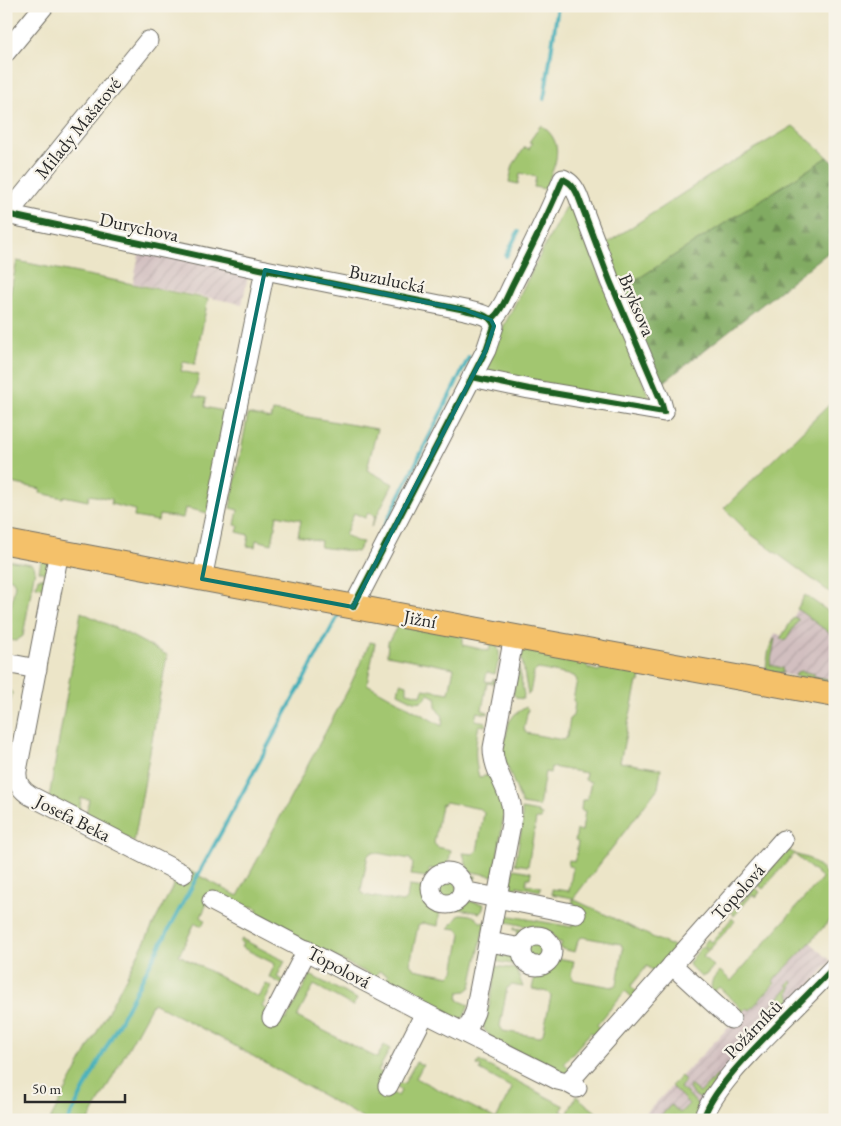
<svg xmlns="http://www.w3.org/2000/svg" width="841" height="1126" viewBox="0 0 841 1126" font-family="'EB Garamond',serif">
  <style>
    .industrial { fill: url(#industrial-furrows) }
    .green { fill: #a2c670; stroke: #66784e }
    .forest { fill: url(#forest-firs); stroke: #566b46 }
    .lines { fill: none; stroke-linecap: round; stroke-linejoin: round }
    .stream { stroke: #3dadb8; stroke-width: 4 }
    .minor-casing { stroke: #6f6c62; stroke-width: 21 }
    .major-casing { stroke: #6f6c62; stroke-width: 26 }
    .minor { stroke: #fff; stroke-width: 19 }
    .major { stroke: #f4c16a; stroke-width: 24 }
    .cycleway-casing { stroke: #f7f3e8; stroke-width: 9 }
    .cycleway { stroke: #1b5e20; stroke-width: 6 }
    .marked { fill: none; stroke: #0f766e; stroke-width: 4; stroke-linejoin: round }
    .labels { text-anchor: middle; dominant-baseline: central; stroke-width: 4.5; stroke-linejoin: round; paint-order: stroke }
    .street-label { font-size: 19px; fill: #2b2b2b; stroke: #f7f3e8 }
  </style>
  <defs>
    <pattern id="industrial-furrows" width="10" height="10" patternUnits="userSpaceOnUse" patternTransform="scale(1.25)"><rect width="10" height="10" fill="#d2bfc0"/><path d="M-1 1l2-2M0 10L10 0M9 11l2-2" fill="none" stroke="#b4a4a5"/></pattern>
    <pattern id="forest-firs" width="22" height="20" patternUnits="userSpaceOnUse" patternTransform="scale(1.25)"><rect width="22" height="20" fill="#81ab62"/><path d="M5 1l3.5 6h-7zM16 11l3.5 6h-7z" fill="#6a8b51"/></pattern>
  </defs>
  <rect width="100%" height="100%" fill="#f7f3e8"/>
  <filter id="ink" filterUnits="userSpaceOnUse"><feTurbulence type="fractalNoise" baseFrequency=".02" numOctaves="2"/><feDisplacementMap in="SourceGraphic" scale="10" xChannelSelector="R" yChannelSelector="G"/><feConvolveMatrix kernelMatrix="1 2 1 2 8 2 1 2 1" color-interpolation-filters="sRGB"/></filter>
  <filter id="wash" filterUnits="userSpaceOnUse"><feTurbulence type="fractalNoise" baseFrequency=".0096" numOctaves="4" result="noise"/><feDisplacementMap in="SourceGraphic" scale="20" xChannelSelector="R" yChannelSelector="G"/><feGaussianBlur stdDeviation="1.12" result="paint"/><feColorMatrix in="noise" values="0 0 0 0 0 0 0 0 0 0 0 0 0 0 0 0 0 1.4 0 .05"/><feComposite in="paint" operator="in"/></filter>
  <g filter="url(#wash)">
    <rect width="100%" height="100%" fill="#ece5c8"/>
    <g class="industrial">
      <polygon points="140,250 249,271 242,304 133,283"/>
      <polygon points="801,604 835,630 835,670 827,678 819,681 765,671 769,649 775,633 782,636"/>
      <polygon points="810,942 831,961 697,1119 693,1120 651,1120 645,1114 747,1008 750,1010 775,984 773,981"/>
    </g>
    <g class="green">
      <path d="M541,125c26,19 14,40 4,64l-11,-2 2,-10 -16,-4 -2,11 -9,-2 4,-17 12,-18 4,2 1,-3 3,-3 -4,-1z"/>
      <polygon points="793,126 828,157 619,291 601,247 714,173"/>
      <polygon points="565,207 572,207 653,407 479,374"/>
      <polygon points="17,261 208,299 195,364 183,362 181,371 199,375 194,396 206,398 205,407 227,412 208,513 185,508 183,518 159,515 158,521 134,517 135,510 111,504 112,499 89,495 88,501 64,496 63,498 40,493 41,489 6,482 6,313"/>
      <polygon points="835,399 835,596 749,533 724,508"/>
      <polygon points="273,411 377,429 367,470 393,484 371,527 375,516 368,513 365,518 354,513 345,535 356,541 363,542 357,552 320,547 321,541 298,536 301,520 277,515 272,544 256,540 255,547 247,546 249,535 237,532 239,526 235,525 238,510 230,508 248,414 271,419"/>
      <polygon points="42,556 49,563 46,588 36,586 38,578 44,578 44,573 39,571"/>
      <polygon points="6,560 31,564 34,566 35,569 23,636 16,641 6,640 6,624 8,622 15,584 12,579 6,578"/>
      <polygon points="805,595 835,616 835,637 797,609"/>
      <polygon points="81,612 126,633 167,655 134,842 86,815 89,799 81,798 79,813 49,798"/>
      <polygon points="794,617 798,619 798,621 786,640 780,639"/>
      <path d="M398,625l65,10v10l26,6 2,-8 6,3c5,9 0,19 -2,28l-8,-2 -2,9 7,1 1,-3h1v5l-7,-1 -5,27 6,2v2l-11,-2 -2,8 11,2 -1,4 -6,-1c-4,18 -5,34 0,52l11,-2 11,26 3,13 -10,62 -22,-4 -4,-2 -5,-17 10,1 4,-3 7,-38 -3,-4 -35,-7 -5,3 -7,38 3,4 14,3 -3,16 -6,1 -8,4 -2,-3 -4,2 3,3 -4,4 -16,-2 2,-11 -3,-5 -38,-7 -4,3 -7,35 3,5 38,7 5,-3 2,-13 16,2c1,10 5,18 15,21l-2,17 -15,-3 -5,3 -8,38 4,5 36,7 4,-4 7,-38 -3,-5 -9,-1 11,-14c8,0 15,1 20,8h5l-14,65 -5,4 -7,1 -1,8 11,5 -5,12 -6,3 -73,-38 3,-7 -9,-4 -4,6 -121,-61 4,-7 -7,-3 -4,6 -39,-11 -7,16 4,3 -3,6 -7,-3 -16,32 79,42 8,-13 6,3 -10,20 6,3 35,-39 4,2 -24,45 3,2 24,-45 47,24 -4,7 -39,-21 -17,32 80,41 7,-13 6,4 -12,22 9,5 -6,11 17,9 3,-5 -6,-5 3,-4 6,2 12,-22 7,3 -7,13 80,41 16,-31 -32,-18 1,-3 -4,-2 2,-4 85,45 -3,5 6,4 9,-19 25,20 -2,4h-233l-138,-78 -75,-39 -64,117h-39l80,-150 45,-88 1,-6 12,-6 50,26 111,-208 21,-46 5,1 -8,41 75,42 1,-10c-6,-5 -9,-10 -6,-18l-9,-4c-3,6 -8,9 -14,7l-16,-8 2,-10 7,2v7l14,3 2,-6 26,4 5,-25 -67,-13 1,-13z"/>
      <polygon points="774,639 775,639 770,665 782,668 783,673 772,672 766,668 769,649"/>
      <path d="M523,651h8l54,9 3,8 10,3 12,-7 32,6 -2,12h-3l-17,80 41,7 -3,19 -85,111 96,46 1,-1 8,6 -22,23 -9,-7 -16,20 8,8 -6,4 -8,-7 -28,34 7,8 -5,6 -8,-7 -27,31 7,7 -4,4 -79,-36 1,-4 -4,-3 -2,-6 2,-11 4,-7 6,-32v-9l21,3 7,18 -11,-2 -5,3 -7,38 3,5 36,6 4,-3 8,-38 -4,-4 -15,-3 4,-18c10,0 18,-3 21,-13l17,3 -3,14 3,5 38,7 5,-3 6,-35 -2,-5 -39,-7 -4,3 -3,12 -13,-3 -3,-3 3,-1 -1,-3h-3l-7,-9 -4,-2 -40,-9 -3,-2 1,-5 67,12c2,-10 -1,-19 1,-29l-21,-4v-5l17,2 4,-24 -5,-1 1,-6 6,1 3,-19 -3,-1 2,-11 5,1 3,-20 -4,-1 1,-10h5l4,-18 -6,-2 1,-7 -35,-6 -1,6 -5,-1 -6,35 -17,-3 -6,-16 -11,-27 -2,-12 6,-27 6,-8 11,-7 2,2 -4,20 2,4 37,7 4,-3 3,-19 3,-2 2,-13 -2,-3 4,-20 -3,-4 -36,-7 -4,3 -4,21 -2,2 -7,-40z"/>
      <polygon points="519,667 524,695 523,699 517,698 513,694"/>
      <polygon points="801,671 815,674 813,676 828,679 825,681 822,681 795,676 797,672"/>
      <polygon points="6,686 12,693 6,726"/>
      <polygon points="6,745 18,746 9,770 6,772"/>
      <polygon points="522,809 538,812 538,814 542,815 541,819 536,819 528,866 515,864 522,826"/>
      <path d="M788,849l6,5 16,5 25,22v33l-28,32 -34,35 2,2 -25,27 -3,-2 -9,9 -2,-2 6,-6 -23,-22 -7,6c-2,-12 0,-13 8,-22l11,10 91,-103 -28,-24 -31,35 -6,-5z"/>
      <path d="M514,869l17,3 -1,6h-3l-1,6 15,3 -1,4 -23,-5 -1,5c-3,-2 -5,-4 -5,-7z"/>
      <polygon points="457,872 476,876 476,878 472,878 471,885 465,883 463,878"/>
      <circle cx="447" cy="888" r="10"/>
      <polygon points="755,887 760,892 756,897 752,895 734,916 731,913"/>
      <polygon points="462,900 484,904 482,911 480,913 450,907"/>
      <polygon points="732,918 735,921 709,950 703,945 708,939 712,942"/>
      <polygon points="514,928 537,932 531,933 518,940 516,938 518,930 514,930"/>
      <polygon points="242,939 285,961 277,977 285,981 283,985 269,977 275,964 241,947 243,943 240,942"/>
      <circle cx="537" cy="951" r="10"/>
      <polygon points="702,946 708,951 703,957 714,966 706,975 701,977 690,966 689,963"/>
      <polygon points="498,951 520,956 528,967 499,962 496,960"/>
      <polygon points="791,981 793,982 789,993 790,996 796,1002 785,1011 778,1005 775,1009 778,1012 776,1020 773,1016 767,1011 789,987 787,985"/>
      <path d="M717,1075v4l-11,20c-8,0 -13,-4 -17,-10l1,-4 10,8z"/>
      <polygon points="681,1076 685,1080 680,1088 689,1095 700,1107 697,1117 690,1120 657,1120 671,1105 680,1113 689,1104 671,1086"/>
    </g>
    <polygon class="forest" points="828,157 835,164 835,247 659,386 619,291"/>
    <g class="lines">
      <g class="stream">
        <polyline points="544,99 558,6"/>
        <polyline points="506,256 518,232"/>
        <polyline points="377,541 469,357"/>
        <polyline points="68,1120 150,964 338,616"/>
      </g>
    </g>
  </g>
  <g filter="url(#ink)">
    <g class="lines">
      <g class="minor-casing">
        <g id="minor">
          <polyline points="6,52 44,6"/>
          <path d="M6,214l259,56 200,40c11,3 26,4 29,16l-8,24 -133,257"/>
          <polyline points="8,214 148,41"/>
          <path d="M472,377l57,12 135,23 -3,-11 -51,-120 -32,-85c-4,-9 -7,-13 -15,-17 -15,36 -32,70 -50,105 -6,12 -11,27 -22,36"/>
          <path d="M59,552l-42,219c-1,12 4,19 14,25l152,78"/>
          <polyline points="202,579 265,270"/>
          <polyline points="6,663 37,669"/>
          <circle cx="447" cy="888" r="16"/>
          <polyline points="463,891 576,914"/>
          <polyline points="212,901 425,1013 558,1080 566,1082 577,1088"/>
          <circle cx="537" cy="951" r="15"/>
          <polyline points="489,942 522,948"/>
          <polyline points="672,965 731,1019"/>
          <polyline points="272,1018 307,950"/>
          <path d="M466,1033l9,-21 36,-188c1,-7 1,-14 0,-20 -5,-20 -18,-35 -18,-56l21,-112"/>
          <polyline points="566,1082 570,1080 574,1076 783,840"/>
          <polyline points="388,1086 425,1013"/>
          <path d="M703,1120c9,-32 55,-75 78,-99 18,-18 36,-36 54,-55"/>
        </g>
      </g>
      <g class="major-casing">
        <polyline id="major" points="6,542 543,642 835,695"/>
      </g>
      <use href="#minor" class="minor"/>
      <use href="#major" class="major"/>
      <g class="cycleway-casing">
        <g id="cycleway">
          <path d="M6,214l259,56 200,40c11,3 26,4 29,16l-8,24 -133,257"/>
          <path d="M472,377l57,12 135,23 -3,-11 -51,-120 -32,-85c-4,-9 -7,-13 -15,-17 -15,36 -32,70 -50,105 -6,12 -11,27 -22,36"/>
          <path d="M703,1120c9,-32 55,-75 78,-99 18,-18 36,-36 54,-55"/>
        </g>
      </g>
      <use href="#cycleway" class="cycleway"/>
    </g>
  </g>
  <path class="marked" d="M265,270l200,40 26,10 3,6 -8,24 -133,257 -151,-28z"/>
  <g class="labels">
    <g class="street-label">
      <text transform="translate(78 128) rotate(-51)">Milady Mašatové</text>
      <text transform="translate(139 227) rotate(12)">Durychova</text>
      <text transform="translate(387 279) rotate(12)">Buzulucká</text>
      <text transform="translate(637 305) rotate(67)">Bryksova</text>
      <text transform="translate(420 619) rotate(10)">Jižní</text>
      <text transform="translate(73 818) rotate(27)">Josefa Beka</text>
      <text transform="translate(738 892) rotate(-48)">Topolová</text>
      <text transform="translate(339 967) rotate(28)">Topolová</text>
      <text transform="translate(753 1029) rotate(-46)">Požárníků</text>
    </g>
  </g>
  <rect width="841" height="1126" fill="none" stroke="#f7f3e8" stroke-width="25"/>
  <path d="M25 1094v8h100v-8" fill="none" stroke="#2b2b2b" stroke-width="2.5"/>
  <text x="32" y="1094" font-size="15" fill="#2b2b2b" stroke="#f7f3e8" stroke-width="4" paint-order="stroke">50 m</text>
</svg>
